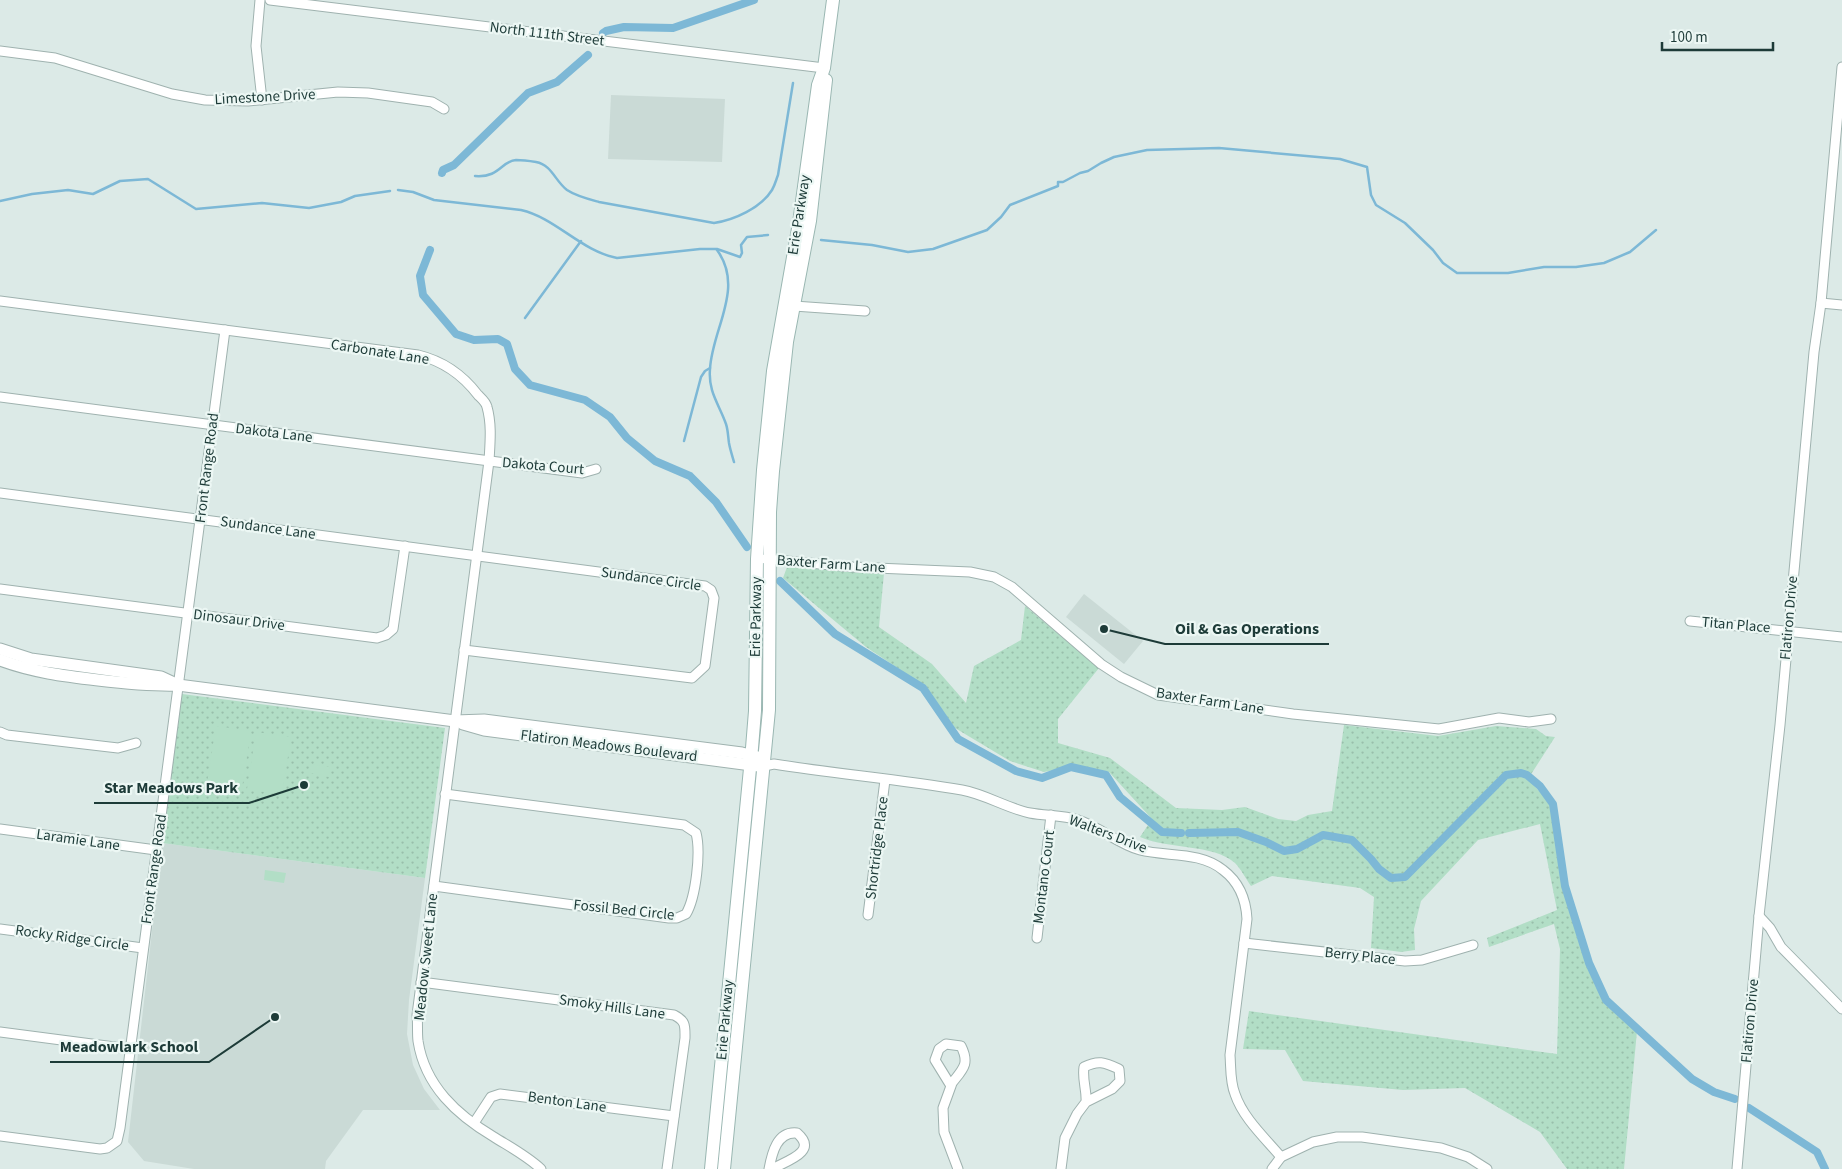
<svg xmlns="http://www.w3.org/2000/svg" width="1842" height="1169" viewBox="0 0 1842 1169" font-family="'Source Sans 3',sans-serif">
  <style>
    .built { fill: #cadad6 }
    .park { fill: url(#park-dots) }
    .garden { fill: #b2dec6 }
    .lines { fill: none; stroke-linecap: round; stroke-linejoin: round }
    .stream { stroke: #7db8d6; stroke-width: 2.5 }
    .canal { stroke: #7db8d6; stroke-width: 8 }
    .minor-casing { stroke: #9fb2af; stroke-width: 11 }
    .tertiary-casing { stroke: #9fb2af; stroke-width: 13 }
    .secondary-casing { stroke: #9ab7b2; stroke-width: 14 }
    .minor { stroke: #fff; stroke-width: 9 }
    .tertiary { stroke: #fff; stroke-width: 11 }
    .secondary { stroke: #fff; stroke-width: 12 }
    .labels { text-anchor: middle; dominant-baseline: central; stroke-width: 4.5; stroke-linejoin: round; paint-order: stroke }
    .street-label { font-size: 15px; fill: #1d3b38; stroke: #ecf7f4 }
    .leader { fill: none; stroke: #1d3b38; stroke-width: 2 }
    .callout-dot { fill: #1d3b38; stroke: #ecf7f4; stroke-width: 2 }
    .callout-label { font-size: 16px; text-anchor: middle; font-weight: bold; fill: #1d3b38; stroke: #ecf7f4; stroke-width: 4.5; stroke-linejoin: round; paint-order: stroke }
  </style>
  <defs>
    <pattern id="park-dots" width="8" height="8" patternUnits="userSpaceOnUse" patternTransform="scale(1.25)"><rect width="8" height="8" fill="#b2dec6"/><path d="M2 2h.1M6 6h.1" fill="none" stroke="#99bfab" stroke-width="1.8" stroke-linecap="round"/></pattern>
  </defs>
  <rect width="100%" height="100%" fill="#dceae7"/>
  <g class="built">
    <polygon points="611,95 725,99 722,162 608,159"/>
    <polygon points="1084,594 1143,641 1124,664 1066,617"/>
    <polygon points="162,843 425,878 409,1000 407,1034 413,1065 424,1089 440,1110 363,1110 326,1161 325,1169 194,1169 144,1161 128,1142"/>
  </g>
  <g class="park">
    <path d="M787,567l97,6 -5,54 53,37 34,39 8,-37 47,-26 4,-34 74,62 -41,51v24l52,15 66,50 46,2 23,-3 33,12 18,2 12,-6 24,-4 12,-86 94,11 58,-10 40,3 10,7 9,1 -27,42 22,24 22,108 10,34 20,50 8,11 27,25 -13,138h-57l-27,-37 -75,-44 -62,2 -100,-9 -18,-31 -42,-1 6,-38 308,43 3,-105 -6,-25 -65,23 -2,-9 70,-28 -17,-86 -62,16 -57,61 -7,28 1,21 -14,2 -30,-4 3,-51 -14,-9 -88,-12 -21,10c-5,-7 -10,-17 -16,-23 -21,-19 -69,-14 -95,-26l12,-18 -43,-47 -35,-6 -30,6 -34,-11 -55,-33 -29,-41 -60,-40 -83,-69z"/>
    <polygon points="182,694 445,728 425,878 162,843"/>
  </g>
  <g class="garden">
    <polygon points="216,726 251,731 242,788 207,783"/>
    <polygon points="256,732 291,737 282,795 247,789"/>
    <polygon points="311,764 330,767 329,777 310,773"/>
    <polygon points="265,870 286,873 284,883 264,880"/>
  </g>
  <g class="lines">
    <g class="stream">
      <path d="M475,176c25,2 26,-15 41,-16 6,0 14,1 20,2 16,3 19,19 31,28 9,6 21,9 32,12l115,21c20,-3 47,-15 58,-33 3,-5 4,-10 6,-15l15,-92"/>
      <path d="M398,190l15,2 21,8 87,10c35,8 60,41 96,48l83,-9h17l23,8 2,-4 -1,-8 6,-8 21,-2"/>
      <polyline points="0,201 32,194 68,190 93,194 120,181 148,179 196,209 262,203 309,208 341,202 355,196 390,191"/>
      <polyline points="821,240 872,245 908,252 933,249 987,230 1001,217 1010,205 1058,186 1058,182 1063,182 1080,173 1088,171 1101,163 1114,157 1147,150 1219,148 1340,159 1367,167 1371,195 1376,205 1405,223 1433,250 1443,263 1457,273 1508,273 1544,267 1576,267 1604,263 1630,252 1656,230"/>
      <path d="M717,250c28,38 -5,79 -7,119 -2,23 9,35 16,55 2,6 2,12 3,19 1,6 3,12 5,19"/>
      <polyline points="525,318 581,241"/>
      <polyline points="684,441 701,377 705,371 710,368"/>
    </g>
    <g class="canal">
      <polyline points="603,33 606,31 624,27 673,28 754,0"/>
      <polyline points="442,173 443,170 454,165 528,93 557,82 588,55"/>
      <polyline points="430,250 420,276 423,295 456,334 474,340 498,339 507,344 515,369 530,385 585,400 610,417 627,438 655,461 690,476 716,502 747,547"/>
      <polyline points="780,581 835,634 923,688 958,739 1016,771 1042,778 1071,767 1106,775 1120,797 1162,832 1181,833"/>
      <polyline points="1189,833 1238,832 1266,842 1284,851 1297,849 1323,835 1352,840 1371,859 1379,869 1391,878 1405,877 1506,775 1521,773 1527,775 1540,786 1553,804 1565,886 1589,963 1606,1000 1692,1079 1714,1092 1735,1099"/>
      <polyline points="1749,1108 1817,1152 1825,1169"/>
    </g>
    <g class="minor-casing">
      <g id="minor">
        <polyline points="260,0 256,46 262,100"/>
        <polyline points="270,0 824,68"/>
        <polyline points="0,51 55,58 172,94 205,100 248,101 338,92 368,93 432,102 444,109"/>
        <path d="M0,301l418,54c25,6 44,19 60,40 3,3 8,7 9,12 5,18 3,36 2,54l-72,554c1,8 0,18 1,26 7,45 39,74 76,96 16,10 33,19 47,32"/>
        <polyline points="1821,303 1842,305"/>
        <polyline points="794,306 865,311"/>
        <polyline points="0,397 582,473 596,469"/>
        <polyline points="0,493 705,586 711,590 714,598 705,666 692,678 464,650"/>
        <polyline points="765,559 853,567 970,572 994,577 1012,587 1101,664 1121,677 1158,695 1293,714 1439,729 1499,718 1529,722 1551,719"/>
        <polyline points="0,589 377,638 386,635 393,629 405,546"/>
        <polyline points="1690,621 1842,637"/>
        <polyline points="0,732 7,735 118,748 136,743"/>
        <path d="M764,766l10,-2c62,10 125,15 188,26 23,4 44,18 68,23 16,3 33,2 48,7 22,7 40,24 62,30 27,7 60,1 83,20 16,12 23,30 24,49l-17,136c1,13 0,27 5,39 8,24 30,44 46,63"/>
        <polyline points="0,829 156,850"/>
        <path d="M434,886l235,32h8l9,-4c10,-17 15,-62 10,-81l-12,-8 -239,-31"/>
        <polyline points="868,915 885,780"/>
        <polyline points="1759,916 1770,928 1781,947 1842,1009"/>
        <polyline points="0,929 143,948"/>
        <polyline points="1037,938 1051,815"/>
        <polyline points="1244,943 1405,961 1422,960 1473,945"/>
        <path d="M421,982l253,33c12,6 11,11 11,23l-18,131"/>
        <polyline points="0,1032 130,1049"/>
        <path d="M951,1086l-16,-26 4,-11 7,-5 15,2c9,18 2,23 -9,37l-1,3 -8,22 1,24 14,37"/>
        <polyline points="474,1123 491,1097 500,1094 674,1116"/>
        <polyline points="0,1136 100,1149 107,1148 117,1141 120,1128 225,330"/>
        <path d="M769,1169c3,-16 8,-38 28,-36 22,19 -11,28 -25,36"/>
        <path d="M1061,1169l4,-31 12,-24 9,-12 26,-13 8,-8 -1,-12c-15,-7 -21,-9 -35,-2 -2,13 3,23 2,35"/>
        <polyline points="1272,1169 1281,1157 1313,1142 1337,1137 1362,1137 1441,1148 1468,1157 1487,1169"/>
        <polyline points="1737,1169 1759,916 1780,725 1814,352 1821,303 1842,67"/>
      </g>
    </g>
    <g class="tertiary-casing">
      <g id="tertiary">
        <polyline points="0,649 31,659 161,677 176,684"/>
        <path d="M0,660c32,12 64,16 98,20 26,3 53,6 80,5l277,36 29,-1 258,33 16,4"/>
        <polyline points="463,724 484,730 759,766"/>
      </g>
    </g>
    <g class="secondary-casing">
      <g id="secondary">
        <polyline points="711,1169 752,748 755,711 757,559 763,470 773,371 799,223 818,85 824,68 833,0"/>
        <polyline points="724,1169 769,710 770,512 773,471 787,342 810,221 826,80"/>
      </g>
    </g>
    <use href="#minor" class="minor"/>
    <use href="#tertiary" class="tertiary"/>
    <use href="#secondary" class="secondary"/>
  </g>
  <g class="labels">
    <g class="street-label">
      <text transform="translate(547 34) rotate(7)">North 111th Street</text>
      <text transform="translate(265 97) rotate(-3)">Limestone Drive</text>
      <text transform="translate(799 215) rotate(-81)">Erie Parkway</text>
      <text transform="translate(380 352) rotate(9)">Carbonate Lane</text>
      <text transform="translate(274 433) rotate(7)">Dakota Lane</text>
      <text transform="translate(543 466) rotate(5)">Dakota Court</text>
      <text transform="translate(207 468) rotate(-83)">Front Range Road</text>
      <text transform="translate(268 528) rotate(8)">Sundance Lane</text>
      <text transform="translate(831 564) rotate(4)">Baxter Farm Lane</text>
      <text transform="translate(651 579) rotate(8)">Sundance Circle</text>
      <text transform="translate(756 617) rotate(-89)">Erie Parkway</text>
      <text transform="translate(1789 618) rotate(-85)">Flatiron Drive</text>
      <text transform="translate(239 620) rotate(7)">Dinosaur Drive</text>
      <text transform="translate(1736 625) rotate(5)">Titan Place</text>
      <text transform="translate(1210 701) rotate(9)">Baxter Farm Lane</text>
      <text transform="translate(609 746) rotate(7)">Flatiron Meadows Boulevard</text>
      <text transform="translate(1108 834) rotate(21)">Walters Drive</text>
      <text transform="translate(78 840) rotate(8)">Laramie Lane</text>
      <text transform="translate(877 848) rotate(-83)">Shortridge Place</text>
      <text transform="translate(154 869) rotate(-82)">Front Range Road</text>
      <text transform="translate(1044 877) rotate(-83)">Montano Court</text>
      <text transform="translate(624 910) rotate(6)">Fossil Bed Circle</text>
      <text transform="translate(72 938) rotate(8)">Rocky Ridge Circle</text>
      <text transform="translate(1360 956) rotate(6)">Berry Place</text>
      <text transform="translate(426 957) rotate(-84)">Meadow Sweet Lane</text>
      <text transform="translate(612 1007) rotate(8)">Smoky Hills Lane</text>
      <text transform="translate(725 1020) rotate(-85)">Erie Parkway</text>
      <text transform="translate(1750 1021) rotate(-85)">Flatiron Drive</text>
      <text transform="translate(567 1102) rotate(8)">Benton Lane</text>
    </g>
  </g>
  <path class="leader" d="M1104 629L1165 644H1329M304 785L249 803H94M275 1017L209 1062H50"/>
  <g class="callout-dot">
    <circle cx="1104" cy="629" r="5"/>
    <circle cx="304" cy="785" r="5"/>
    <circle cx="275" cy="1017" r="5"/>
  </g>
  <g class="callout-label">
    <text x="1247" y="634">Oil &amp; Gas Operations</text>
    <text x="171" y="793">Star Meadows Park</text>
    <text x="129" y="1052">Meadowlark School</text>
  </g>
  <path d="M1662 42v8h111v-8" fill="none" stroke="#1d3b38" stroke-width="2.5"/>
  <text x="1670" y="42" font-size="15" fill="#1d3b38" stroke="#ecf7f4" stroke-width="4" paint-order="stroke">100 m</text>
</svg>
